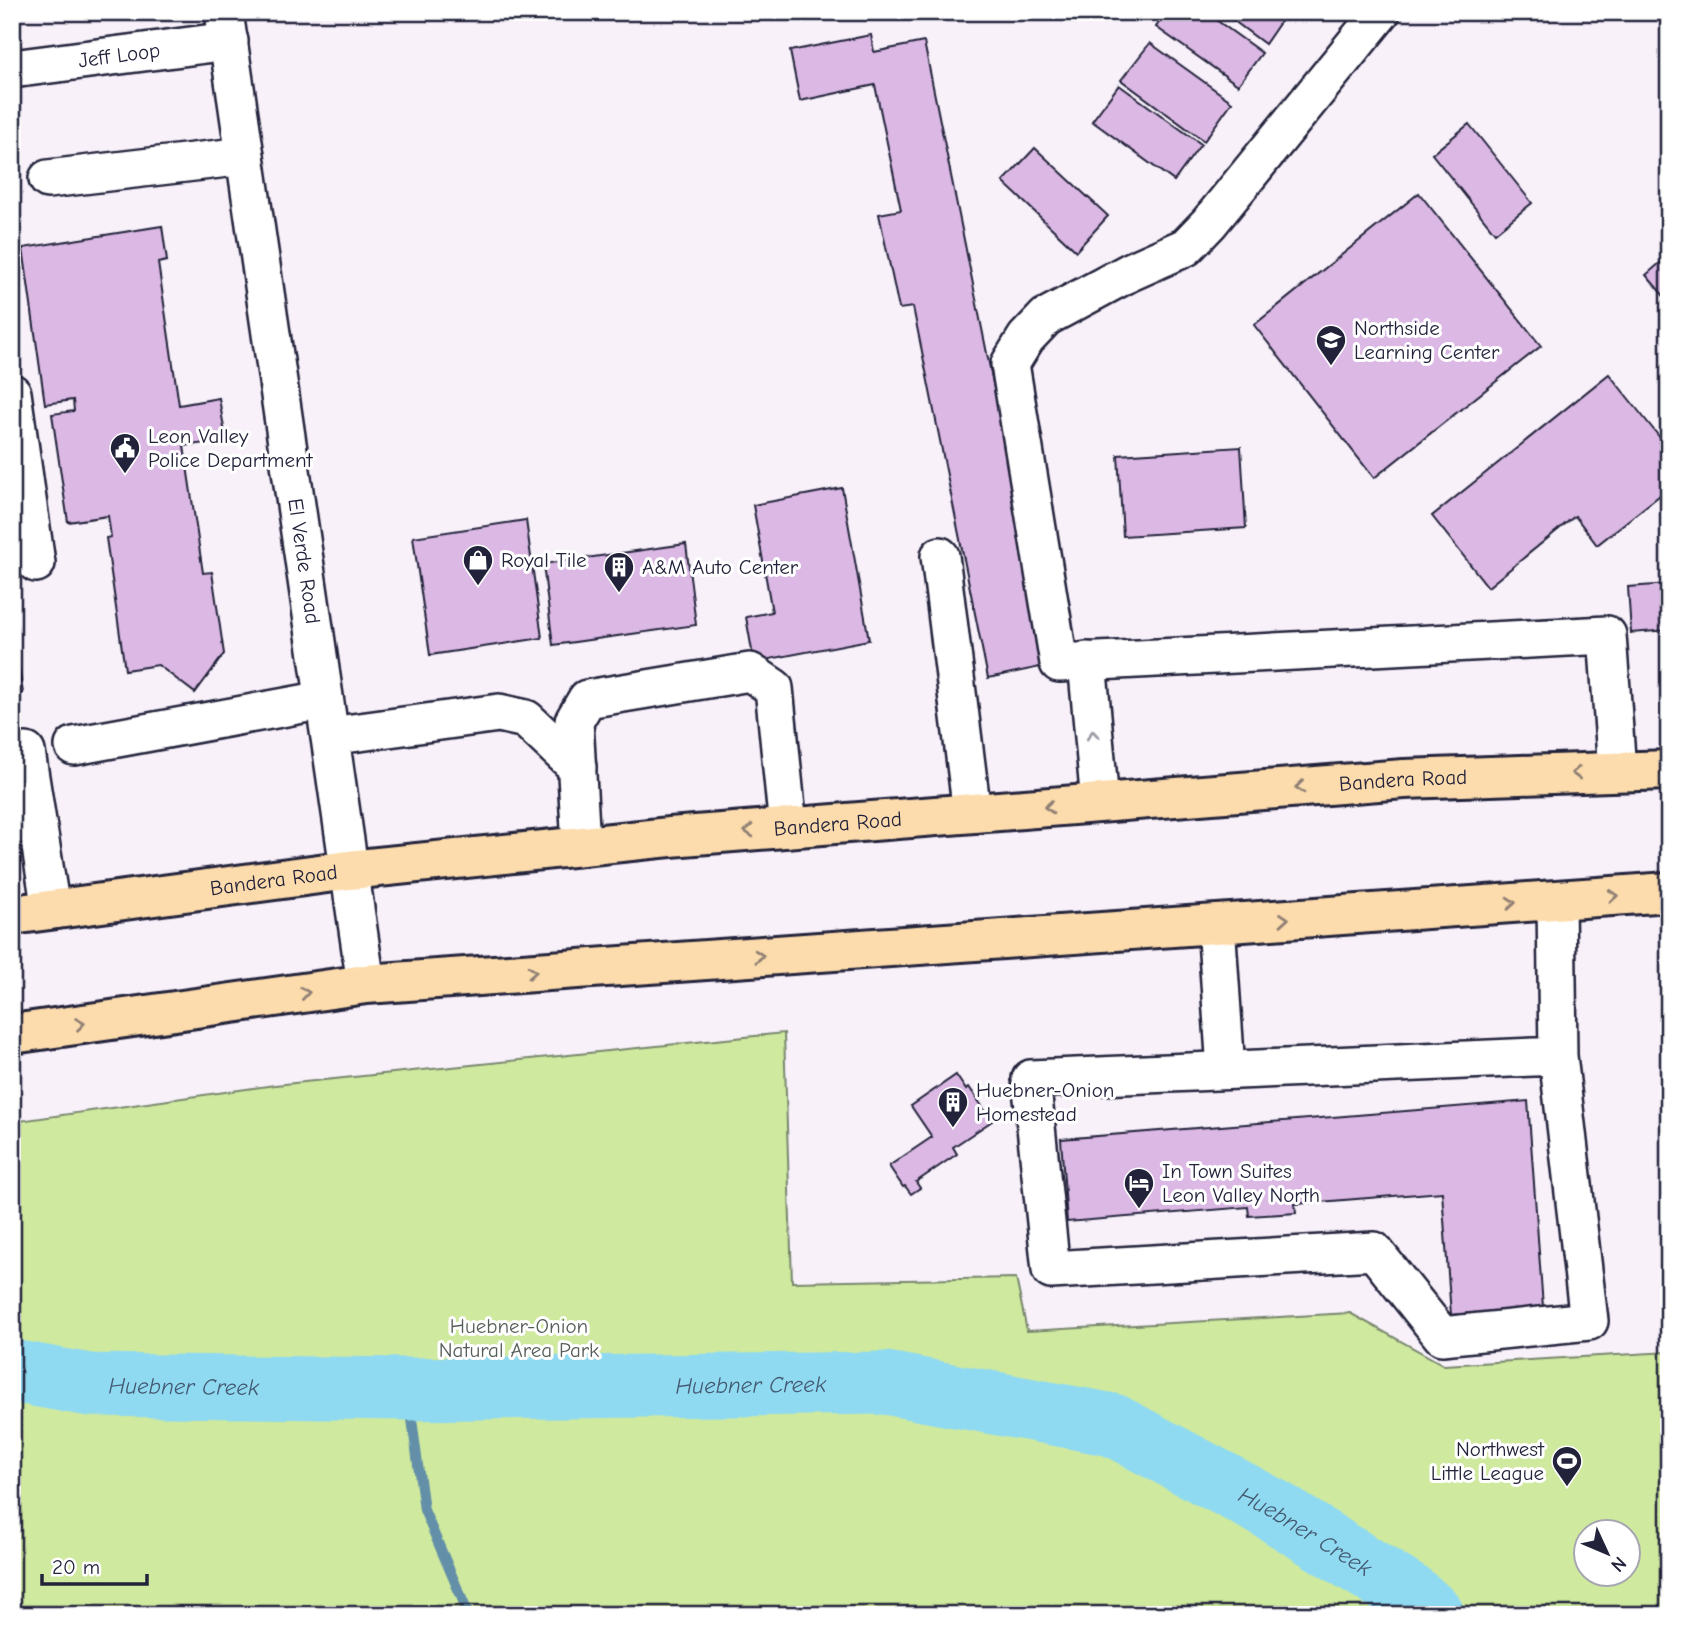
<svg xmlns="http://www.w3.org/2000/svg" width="1681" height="1627" viewBox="0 0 1681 1627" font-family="'Comic Neue',sans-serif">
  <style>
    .green { fill: #cfe99f; stroke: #78866d; stroke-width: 2; fill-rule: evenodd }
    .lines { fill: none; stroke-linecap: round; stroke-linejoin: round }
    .stream { stroke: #6490a8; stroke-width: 10 }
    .river { stroke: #90daf1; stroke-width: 63 }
    .building { fill: #dbb9e4; stroke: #22223b; stroke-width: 2 }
    .minor-casing { stroke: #22223b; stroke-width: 42 }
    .major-casing { stroke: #22223b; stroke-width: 44 }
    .minor { stroke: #fff; stroke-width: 37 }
    .major { stroke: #fcdcac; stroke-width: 38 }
    .oneway { stroke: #9c9ca7 }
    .oneway2 { stroke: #8f7f74 }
    .labels { text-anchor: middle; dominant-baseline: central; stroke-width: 6; stroke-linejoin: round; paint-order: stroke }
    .street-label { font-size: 21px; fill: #22223b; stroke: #fff }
    .poi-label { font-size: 21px; fill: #22223b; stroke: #fff; text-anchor: start }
    .park-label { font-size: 21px; fill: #565e59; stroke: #fff }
    .water-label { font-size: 23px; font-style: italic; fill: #435972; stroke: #fff }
  </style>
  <rect width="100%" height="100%" fill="#f8f1fa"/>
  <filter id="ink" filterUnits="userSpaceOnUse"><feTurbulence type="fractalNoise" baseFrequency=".0143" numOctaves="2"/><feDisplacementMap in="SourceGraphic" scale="14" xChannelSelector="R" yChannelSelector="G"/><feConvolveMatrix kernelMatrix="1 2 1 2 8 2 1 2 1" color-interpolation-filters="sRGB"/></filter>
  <g filter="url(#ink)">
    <path class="green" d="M784,1033l8,249 224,-4 11,53 323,-18 94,52 225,-13v263h-1657v-493l263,-37zM1586,1532h42v42h-42z"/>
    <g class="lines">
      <polyline class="stream" points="408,1389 424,1510 469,1615"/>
      <path class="river" id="s1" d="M12,1371l78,14 318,4 478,-6 227,42 160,85 140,87 20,18"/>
    </g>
    <g class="building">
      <polygon points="1166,12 1205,12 1262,53 1238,85 1156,27"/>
      <polygon points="1222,12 1287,12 1265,44"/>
      <polygon points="871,35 874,52 924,42 1050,665 988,678 913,307 899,309 879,214 901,210 875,85 800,101 790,51"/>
      <polygon points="1150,43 1232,102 1204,141 1121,80"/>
      <polygon points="1119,85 1201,144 1174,181 1092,121"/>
      <polygon points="1469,124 1532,203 1495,233 1432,154"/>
      <polygon points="1035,148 1108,216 1076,251 1003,182"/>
      <polygon points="1419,193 1541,346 1374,478 1254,325"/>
      <polygon points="162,226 167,261 158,263 179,405 219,398 226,440 184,446 203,573 212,572 224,654 195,693 158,665 125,670 106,538 111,537 108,516 68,522 52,414 74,411 73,400 45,404 23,248"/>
      <polygon points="1669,255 1669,302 1646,275"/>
      <polygon points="1609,374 1669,449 1669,488 1597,545 1575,516 1488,587 1432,516"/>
      <polygon points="1241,447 1246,528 1123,536 1118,455"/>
      <polygon points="842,488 869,640 754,662 746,617 772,612 753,505"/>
      <polygon points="526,520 542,638 430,655 413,537"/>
      <polygon points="686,544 696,625 553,645 543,564"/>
      <polygon points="1669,584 1669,630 1631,633 1628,587"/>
      <polygon points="14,638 23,693 12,695 12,639"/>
      <polygon points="956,1075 966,1090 969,1087 992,1121 953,1147 957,1154 916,1182 920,1188 911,1194 905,1186 903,1187 889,1166 932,1137 911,1106"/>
      <polygon points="1528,1101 1543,1307 1451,1315 1442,1192 1295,1204 1296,1213 1249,1216 1248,1207 1067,1222 1061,1139"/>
    </g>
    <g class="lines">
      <g class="minor-casing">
        <g id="minor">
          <path id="s2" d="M224,12l142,972"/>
          <polyline points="1381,12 1209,223 1186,247 1130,272 1046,317 1026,338 1010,364 1059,663 1607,635 1617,771"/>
          <path id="s3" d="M12,69l217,-28"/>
          <polyline points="48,179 245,156"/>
          <polyline points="12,393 36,563"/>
          <polyline points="940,556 972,813"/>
          <polyline points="1087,661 1100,803"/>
          <polyline points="330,736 499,713 526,719 577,767"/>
          <polyline points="74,746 324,700"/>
          <polyline points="12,754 26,752 51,910"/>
          <polyline points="581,846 574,721 587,699 750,672 774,688 788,828"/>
          <polyline points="1556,900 1558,1056 1589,1321 1442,1336 1374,1251 1051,1270 1031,1079 1558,1056"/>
          <polyline points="1216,924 1226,1070"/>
        </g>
      </g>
      <g class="major-casing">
        <g id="major">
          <path id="s4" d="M12,915l337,-45 321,-33 734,-58 265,-9"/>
          <polyline points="12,1034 366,984 1669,892"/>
        </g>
      </g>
      <use href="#minor" class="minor"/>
      <use href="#major" class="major"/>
    </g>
    <defs><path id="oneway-chevron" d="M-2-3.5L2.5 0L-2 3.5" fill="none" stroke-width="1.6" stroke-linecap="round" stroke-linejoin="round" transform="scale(1.75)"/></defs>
    <use class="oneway" href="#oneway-chevron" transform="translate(1093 735) rotate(-95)"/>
    <g class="oneway2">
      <use href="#oneway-chevron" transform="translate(1576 773) rotate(178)"/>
      <use href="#oneway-chevron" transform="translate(1300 787) rotate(175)"/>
      <use href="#oneway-chevron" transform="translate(1049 807) rotate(175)"/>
      <use href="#oneway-chevron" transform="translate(749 831) rotate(176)"/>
      <use href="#oneway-chevron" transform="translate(1613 896) rotate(-4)"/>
      <use href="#oneway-chevron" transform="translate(1511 903) rotate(-4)"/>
      <use href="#oneway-chevron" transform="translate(1284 919) rotate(-4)"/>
      <use href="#oneway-chevron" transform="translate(759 956) rotate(-4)"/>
      <use href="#oneway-chevron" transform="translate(532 972) rotate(-4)"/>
      <use href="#oneway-chevron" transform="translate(305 993) rotate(-8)"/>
      <use href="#oneway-chevron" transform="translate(80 1024) rotate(-8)"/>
    </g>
  </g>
  <defs>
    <g id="school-pin" transform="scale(1.575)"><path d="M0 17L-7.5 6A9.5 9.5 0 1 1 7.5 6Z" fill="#22223b" stroke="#fff"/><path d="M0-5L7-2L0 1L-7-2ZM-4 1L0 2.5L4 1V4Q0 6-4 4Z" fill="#fff"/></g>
    <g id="civic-pin" transform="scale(1.575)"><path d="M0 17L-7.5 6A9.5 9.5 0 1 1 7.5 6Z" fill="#22223b" stroke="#fff"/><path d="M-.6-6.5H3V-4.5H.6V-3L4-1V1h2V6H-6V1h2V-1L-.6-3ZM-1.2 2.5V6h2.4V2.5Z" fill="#fff"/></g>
    <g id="shop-pin" transform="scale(1.575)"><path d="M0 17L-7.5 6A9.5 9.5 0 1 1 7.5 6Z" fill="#22223b" stroke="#fff"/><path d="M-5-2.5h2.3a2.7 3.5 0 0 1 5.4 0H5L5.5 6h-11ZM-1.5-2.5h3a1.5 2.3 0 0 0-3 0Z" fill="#fff"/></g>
    <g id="building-pin" transform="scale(1.575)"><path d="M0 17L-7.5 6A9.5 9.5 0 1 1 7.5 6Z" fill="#22223b" stroke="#fff"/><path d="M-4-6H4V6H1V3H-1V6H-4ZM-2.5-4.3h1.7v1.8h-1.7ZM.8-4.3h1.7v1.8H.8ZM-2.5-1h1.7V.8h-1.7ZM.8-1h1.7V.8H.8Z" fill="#fff"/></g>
    <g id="hotel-pin" transform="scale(1.575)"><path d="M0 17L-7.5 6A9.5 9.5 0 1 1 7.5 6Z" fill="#22223b" stroke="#fff"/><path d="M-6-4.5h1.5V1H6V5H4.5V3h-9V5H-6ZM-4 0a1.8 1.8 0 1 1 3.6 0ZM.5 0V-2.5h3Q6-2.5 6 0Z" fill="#fff"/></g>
    <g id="stadium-pin" transform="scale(1.575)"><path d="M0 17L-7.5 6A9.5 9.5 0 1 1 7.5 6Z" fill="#22223b" stroke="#fff"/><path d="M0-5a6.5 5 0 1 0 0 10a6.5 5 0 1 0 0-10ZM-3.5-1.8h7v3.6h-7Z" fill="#fff"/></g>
  </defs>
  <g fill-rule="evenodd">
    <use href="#school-pin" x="1331" y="340"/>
    <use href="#civic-pin" x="125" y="448"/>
    <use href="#shop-pin" x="478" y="560"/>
    <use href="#building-pin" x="619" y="567"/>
    <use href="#building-pin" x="953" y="1102"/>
    <use href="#hotel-pin" x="1139" y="1183"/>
    <use href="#stadium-pin" x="1567" y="1461"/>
  </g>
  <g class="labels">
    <g class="street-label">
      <text stroke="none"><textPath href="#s3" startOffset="108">Jeff Loop</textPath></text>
      <text stroke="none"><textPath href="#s2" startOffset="555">El Verde Road</textPath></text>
      <text stroke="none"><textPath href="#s4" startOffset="1398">Bandera Road</textPath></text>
      <text stroke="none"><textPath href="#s4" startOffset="831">Bandera Road</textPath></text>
      <text stroke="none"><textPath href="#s4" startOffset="264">Bandera Road</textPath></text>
    </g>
    <g class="poi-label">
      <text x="1354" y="328">Northside<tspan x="1354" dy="24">Learning Center</tspan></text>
      <text x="148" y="436">Leon Valley<tspan x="148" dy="24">Police Department</tspan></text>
      <text x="501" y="560">Royal Tile</text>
      <text x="642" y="567">A&amp;M Auto Center</text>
      <text x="976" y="1090">Huebner-Onion<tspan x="976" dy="24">Homestead</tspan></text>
      <text x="1162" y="1171">In Town Suites<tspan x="1162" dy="24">Leon Valley North</tspan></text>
      <text x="1544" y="1449" text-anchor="end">Northwest<tspan x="1544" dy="24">Little League</tspan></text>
    </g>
    <g class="park-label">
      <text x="519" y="1326">Huebner-Onion<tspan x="519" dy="24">Natural Area Park</tspan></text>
    </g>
    <g class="water-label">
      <text stroke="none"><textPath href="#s1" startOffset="740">Huebner Creek</textPath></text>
      <text stroke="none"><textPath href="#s1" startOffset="173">Huebner Creek</textPath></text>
      <text stroke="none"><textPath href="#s1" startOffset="1326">Huebner Creek</textPath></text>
    </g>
  </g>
  <rect width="1681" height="1627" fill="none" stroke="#fff" stroke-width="42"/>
  <rect x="21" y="21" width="1639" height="1585" fill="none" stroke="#22223b" stroke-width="2.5" filter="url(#ink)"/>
  <g transform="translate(1607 1553) rotate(134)"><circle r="33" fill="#ffffff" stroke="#a7a7b1" stroke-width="2"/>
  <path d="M0-5L12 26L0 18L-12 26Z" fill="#22223b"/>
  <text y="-10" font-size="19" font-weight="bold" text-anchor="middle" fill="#22223b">N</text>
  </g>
  <path d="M42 1574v10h105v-10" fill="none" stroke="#22223b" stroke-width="3.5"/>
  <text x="52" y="1574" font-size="21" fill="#22223b" stroke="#ffffff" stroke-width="5" paint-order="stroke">20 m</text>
</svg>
